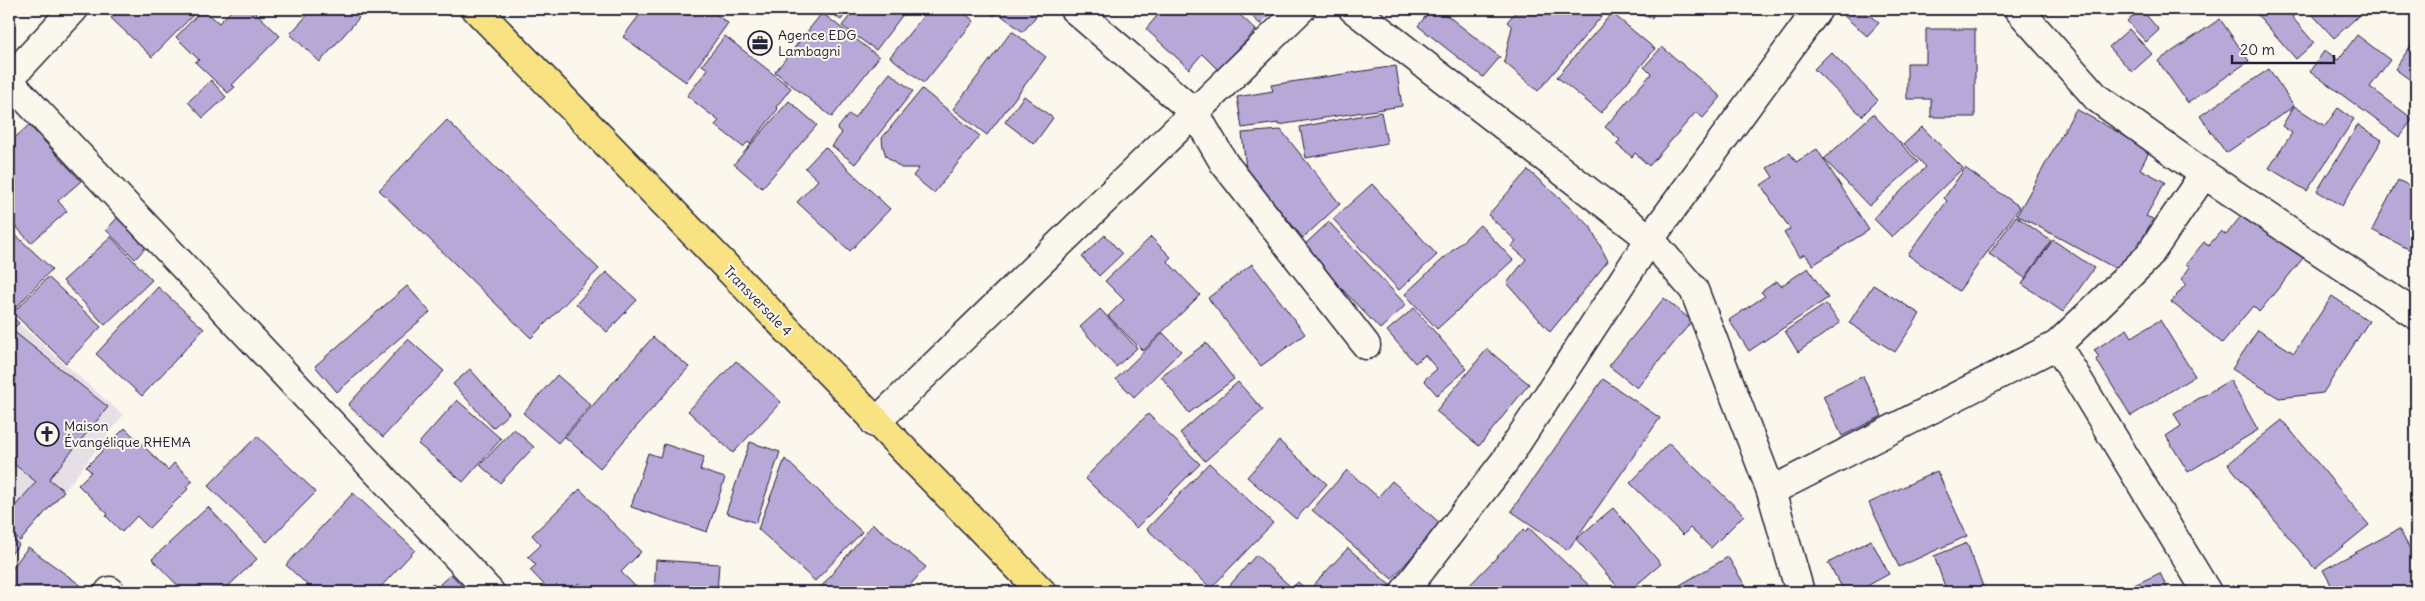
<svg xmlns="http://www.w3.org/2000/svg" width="2425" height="601" viewBox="0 0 2425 601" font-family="Delius,sans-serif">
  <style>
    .built { fill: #e7dfe6 }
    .building { fill: #b8a8d8; stroke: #22223b }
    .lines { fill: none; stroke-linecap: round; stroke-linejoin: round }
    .minor-casing { stroke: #22223b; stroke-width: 31 }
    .major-casing { stroke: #22223b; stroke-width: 31 }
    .minor { stroke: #fbf7ec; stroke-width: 28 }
    .major { stroke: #f8e281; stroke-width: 28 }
    .labels { text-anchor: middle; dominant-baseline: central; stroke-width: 4; stroke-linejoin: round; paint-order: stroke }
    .poi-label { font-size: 14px; fill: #22223b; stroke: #fbf7ec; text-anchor: start }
    .street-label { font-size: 14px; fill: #22223b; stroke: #fbf7ec }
  </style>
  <rect width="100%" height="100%" fill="#fbf7ec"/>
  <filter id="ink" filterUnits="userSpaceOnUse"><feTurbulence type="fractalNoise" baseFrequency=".02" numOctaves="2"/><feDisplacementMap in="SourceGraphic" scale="10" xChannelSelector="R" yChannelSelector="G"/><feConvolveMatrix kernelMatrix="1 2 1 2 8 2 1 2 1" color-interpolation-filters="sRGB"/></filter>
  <g filter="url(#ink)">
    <polygon class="built" points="9,315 123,415 67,488 9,555"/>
    <g class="building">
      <polygon points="121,9 199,9 152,57 111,18"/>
      <polygon points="203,9 219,23 233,9 252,9 280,36 232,85 235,87 228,93 195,62 199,60 176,37"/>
      <polygon points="313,9 349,9 359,18 320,62 290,34"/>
      <polygon points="644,9 708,9 728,23 686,82 623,37"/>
      <polygon points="825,9 849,9 841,20"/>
      <polygon points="855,9 907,9 876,50 842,26"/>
      <polygon points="929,9 959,9 974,21 924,83 890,57"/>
      <polygon points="986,9 1001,9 994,16"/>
      <polygon points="1008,9 1042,9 1023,32 1002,16"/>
      <polygon points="1168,9 1234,9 1256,30 1218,70 1202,54 1189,69 1146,29 1162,10 1165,12"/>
      <polygon points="1244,9 1275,9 1260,24"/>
      <polygon points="1431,9 1439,9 1500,57 1483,77 1418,26"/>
      <polygon points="1518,9 1605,9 1607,10 1538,91 1504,62 1512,27 1507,22"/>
      <polygon points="1617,9 1655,9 1652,18"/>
      <polygon points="1849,9 1862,9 1879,23 1867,36 1843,15"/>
      <polygon points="2141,9 2159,30 2146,42 2127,21"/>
      <polygon points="2262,9 2301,9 2292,17 2314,43 2296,59 2256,13"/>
      <polygon points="2313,9 2366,9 2334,38 2310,12"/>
      <polygon points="822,13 879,57 832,117 775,72"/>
      <polygon points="1612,13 1655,49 1601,113 1557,77"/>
      <polygon points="2220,19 2249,61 2188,103 2158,61"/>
      <polygon points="1926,29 1975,29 1975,117 1931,117 1931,99 1907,99 1907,63 1926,63"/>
      <polygon points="2129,29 2152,54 2132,72 2109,47"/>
      <polygon points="1012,31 1046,57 987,135 953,109"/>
      <polygon points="2357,35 2390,60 2370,87 2413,119 2399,137 2310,71 2325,50 2338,60"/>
      <polygon points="725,36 791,88 776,107 778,109 750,144 748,142 743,147 715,125 719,121 687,96 708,69 702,65"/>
      <polygon points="2416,38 2416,84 2395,69"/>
      <polygon points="1662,47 1721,97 1703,118 1696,112 1649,166 1635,153 1632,157 1616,144 1620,140 1605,127 1651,74 1644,67"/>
      <polygon points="1831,52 1878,100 1862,116 1814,69"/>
      <polygon points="1396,66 1402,106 1278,125 1278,123 1242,128 1237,97 1273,91 1271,85"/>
      <polygon points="2269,69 2294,106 2226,153 2200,116"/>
      <polygon points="890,73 913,91 855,164 832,146 842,133 837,129 849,114 854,118"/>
      <polygon points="211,80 226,97 203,118 188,102"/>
      <polygon points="922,89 980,136 934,193 913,176 919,168 901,168 886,156 883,147 882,138"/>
      <polygon points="1024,96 1053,118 1034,144 1005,122"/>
      <polygon points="789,101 817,125 762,188 734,164"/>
      <polygon points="2294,106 2325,126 2338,108 2354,119 2307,191 2269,168 2292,133 2282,126"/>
      <polygon points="2076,109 2150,150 2140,169 2165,182 2146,216 2153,219 2124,273 2017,215"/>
      <polygon points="1381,112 1387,143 1306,158 1300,127"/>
      <polygon points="1873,114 1918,162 1869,206 1824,159"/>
      <polygon points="447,120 599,269 531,338 379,190"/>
      <polygon points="29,125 81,181 58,201 67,211 31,243 9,219 9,143"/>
      <polygon points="2358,125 2382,140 2342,206 2317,191"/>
      <polygon points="1922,127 1963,168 1892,237 1873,218 1926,167 1904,144"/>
      <polygon points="1281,130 1340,204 1303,238 1246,169 1242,133"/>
      <polygon points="825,147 890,209 850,251 797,202 818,180 805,168"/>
      <polygon points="1817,149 1869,230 1813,265 1805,254 1799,257 1784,233 1790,229 1761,185 1773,177 1767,168 1790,153 1796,162"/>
      <polygon points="1965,168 2020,207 1959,291 1908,255 1947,201 1944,198"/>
      <polygon points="1528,170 1590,226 1608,261 1550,332 1507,283 1526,259 1511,246 1516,241 1488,215"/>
      <polygon points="2398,180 2416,189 2416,253 2372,230"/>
      <polygon points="1372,184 1437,255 1399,290 1333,219"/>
      <polygon points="2245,211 2304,257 2259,312 2253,306 2222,343 2171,302 2186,284 2181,279 2190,267 2186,264 2204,242 2209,245 2221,231 2226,235"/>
      <polygon points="120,215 149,244 135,259 106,230"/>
      <polygon points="2016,216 2051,241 2025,278 1989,254"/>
      <polygon points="1329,222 1406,305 1380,329 1302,247"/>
      <polygon points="1480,225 1513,260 1437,329 1405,294"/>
      <polygon points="9,229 52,269 10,314 9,313"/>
      <polygon points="1105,235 1122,254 1099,276 1082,257"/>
      <polygon points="111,237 152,280 105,325 63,281"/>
      <polygon points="1151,237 1171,257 1167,261 1200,295 1143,351 1108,316 1124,300 1105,281"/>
      <polygon points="2053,240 2094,268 2063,312 2022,284"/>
      <polygon points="1252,264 1305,334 1261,366 1208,298"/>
      <polygon points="1808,268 1828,298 1749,351 1729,320 1765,296 1761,292 1777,281 1781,286"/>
      <polygon points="606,272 637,300 607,332 576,304"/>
      <polygon points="48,277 101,327 66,363 13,313"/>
      <polygon points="1873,285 1920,314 1895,352 1849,323"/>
      <polygon points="407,286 430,312 337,392 315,366"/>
      <polygon points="158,287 204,329 142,396 96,354"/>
      <polygon points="2332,296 2369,321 2323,393 2279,398 2232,369 2258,330 2294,353"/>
      <polygon points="1664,298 1692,321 1637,388 1609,366"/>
      <polygon points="1826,304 1840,323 1798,352 1785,331"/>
      <polygon points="1414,308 1467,369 1437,395 1424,380 1437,369 1425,355 1415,363 1387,331"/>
      <polygon points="1100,309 1137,348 1116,367 1080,327"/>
      <polygon points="9,314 19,323 12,330 108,407 49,479 64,491 20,541 9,531 9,513 36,482 9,460"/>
      <polygon points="2160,320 2195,376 2131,416 2096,359 2099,357 2094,350 2127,329 2132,337"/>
      <polygon points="1163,333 1181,351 1134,397 1116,379"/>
      <polygon points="653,337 689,367 600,468 565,437"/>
      <polygon points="408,339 444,371 383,437 348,405"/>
      <polygon points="1206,343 1234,379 1189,413 1161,376"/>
      <polygon points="1487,349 1529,384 1479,446 1436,411"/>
      <polygon points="736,361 781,402 733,453 688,411"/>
      <polygon points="470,369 509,413 493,428 453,384"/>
      <polygon points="557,375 591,405 558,443 523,413"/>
      <polygon points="1863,376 1882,416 1842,436 1823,396"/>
      <polygon points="1603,379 1660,418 1568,550 1511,511"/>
      <polygon points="2230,380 2258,430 2188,472 2166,436 2181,426 2174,413"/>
      <polygon points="1238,382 1263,410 1205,461 1180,433"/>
      <polygon points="457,400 501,439 463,482 418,444"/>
      <polygon points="1148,414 1200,464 1136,528 1085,478"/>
      <polygon points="2282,420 2369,525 2315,569 2228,464"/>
      <polygon points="125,428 168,470 174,463 193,481 186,487 188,489 149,528 137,516 122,532 106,516 108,514 78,485 91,472 86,467"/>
      <polygon points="514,429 534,447 500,483 480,465"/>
      <polygon points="257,436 316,492 267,542 208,486"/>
      <polygon points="1279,441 1327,484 1296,519 1247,477"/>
      <polygon points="750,442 780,452 756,523 726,513"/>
      <polygon points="1669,443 1744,515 1711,548 1690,528 1683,535 1630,483"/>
      <polygon points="664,444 704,457 700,470 725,478 707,532 631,507 648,453 660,457"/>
      <polygon points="785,459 862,532 815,581 758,529"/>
      <polygon points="1209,463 1273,523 1211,588 1147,529"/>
      <polygon points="1347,470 1378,497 1392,481 1441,524 1392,579 1312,510"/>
      <polygon points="1937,471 1967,536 1899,567 1869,503"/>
      <polygon points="580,489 641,552 621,572 634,585 625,592 587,592 579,583 569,592 551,592 530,570 536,565 528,557 541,545 532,535"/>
      <polygon points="353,493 415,550 376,592 315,592 286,565"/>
      <polygon points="208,507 257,559 222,592 184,592 152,559"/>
      <polygon points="1613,508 1661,564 1628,592 1622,592 1576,539"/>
      <polygon points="873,524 926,567 904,592 817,592"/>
      <polygon points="1529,528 1596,592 1463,592 1524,529 1526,531"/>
      <polygon points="2399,529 2416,560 2416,592 2335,592 2323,570"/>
      <polygon points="9,533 19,545 9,556"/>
      <polygon points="1871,540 1889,574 1856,592 1845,592 1828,563"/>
      <polygon points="1967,543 1985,592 1947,592 1934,556"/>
      <polygon points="28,547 86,589 83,592 9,592 9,573"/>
      <polygon points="1348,548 1391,586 1386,592 1224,592 1256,555 1292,588 1298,582 1308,591"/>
      <polygon points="1728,557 1749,592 1668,592"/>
      <polygon points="656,560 719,564 717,592 654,592"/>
      <polygon points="2160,573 2169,592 2119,592"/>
      <polygon points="451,574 468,592 448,592 440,584"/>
      <polygon points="433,583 442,592 422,592"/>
    </g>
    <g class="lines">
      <g class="minor-casing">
        <g id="minor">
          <polyline points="1074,9 1195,113 1224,163 1366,345"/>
          <polyline points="1353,9 1650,239 1694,290 1771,491 1800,592"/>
          <polyline points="2018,9 2097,98 2204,174 2416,315"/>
          <polyline points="9,79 74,9"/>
          <polyline points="9,81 490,592"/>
          <polyline points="2057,345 2207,592"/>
          <polyline points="875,423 1301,9"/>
          <polyline points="1771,491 2057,345 2147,258 2204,174"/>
          <polyline points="109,592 110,591"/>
          <polyline points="1404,592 1505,461 1650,239 1818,9"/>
        </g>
      </g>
      <g class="major-casing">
        <polyline id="major" points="476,9 1042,592"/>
      </g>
      <use href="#minor" class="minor"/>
      <use href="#major" class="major"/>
    </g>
  </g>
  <defs>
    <g id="office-ring" transform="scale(1.25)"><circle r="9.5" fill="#fbf7ec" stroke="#22223b" stroke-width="1.5"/><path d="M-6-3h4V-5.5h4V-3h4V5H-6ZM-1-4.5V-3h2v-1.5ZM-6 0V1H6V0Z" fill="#22223b"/></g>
    <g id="church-ring" transform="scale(1.25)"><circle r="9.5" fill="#fbf7ec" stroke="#22223b" stroke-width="1.5"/><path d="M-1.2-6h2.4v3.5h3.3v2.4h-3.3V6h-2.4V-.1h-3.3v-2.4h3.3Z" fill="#22223b"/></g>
  </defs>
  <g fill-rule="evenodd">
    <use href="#office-ring" x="760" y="43"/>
    <use href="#church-ring" x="47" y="434"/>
  </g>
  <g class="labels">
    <g class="poi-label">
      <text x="778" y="35">Agence EDG<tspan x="778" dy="16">Lambagni</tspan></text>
      <text x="64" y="426">Maison<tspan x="64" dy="16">Évangélique RHEMA</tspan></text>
    </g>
    <g class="street-label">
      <text transform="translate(758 301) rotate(46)">Transversale 4</text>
    </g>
  </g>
  <rect width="2425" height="601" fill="none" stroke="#fbf7ec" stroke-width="30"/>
  <rect x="15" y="15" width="2395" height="571" fill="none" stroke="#22223b" stroke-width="2" filter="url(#ink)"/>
  <path d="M2232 55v8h102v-8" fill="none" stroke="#22223b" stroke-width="2.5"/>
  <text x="2240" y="55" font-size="15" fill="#22223b" stroke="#fbf7ec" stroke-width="4" paint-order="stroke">20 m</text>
</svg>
